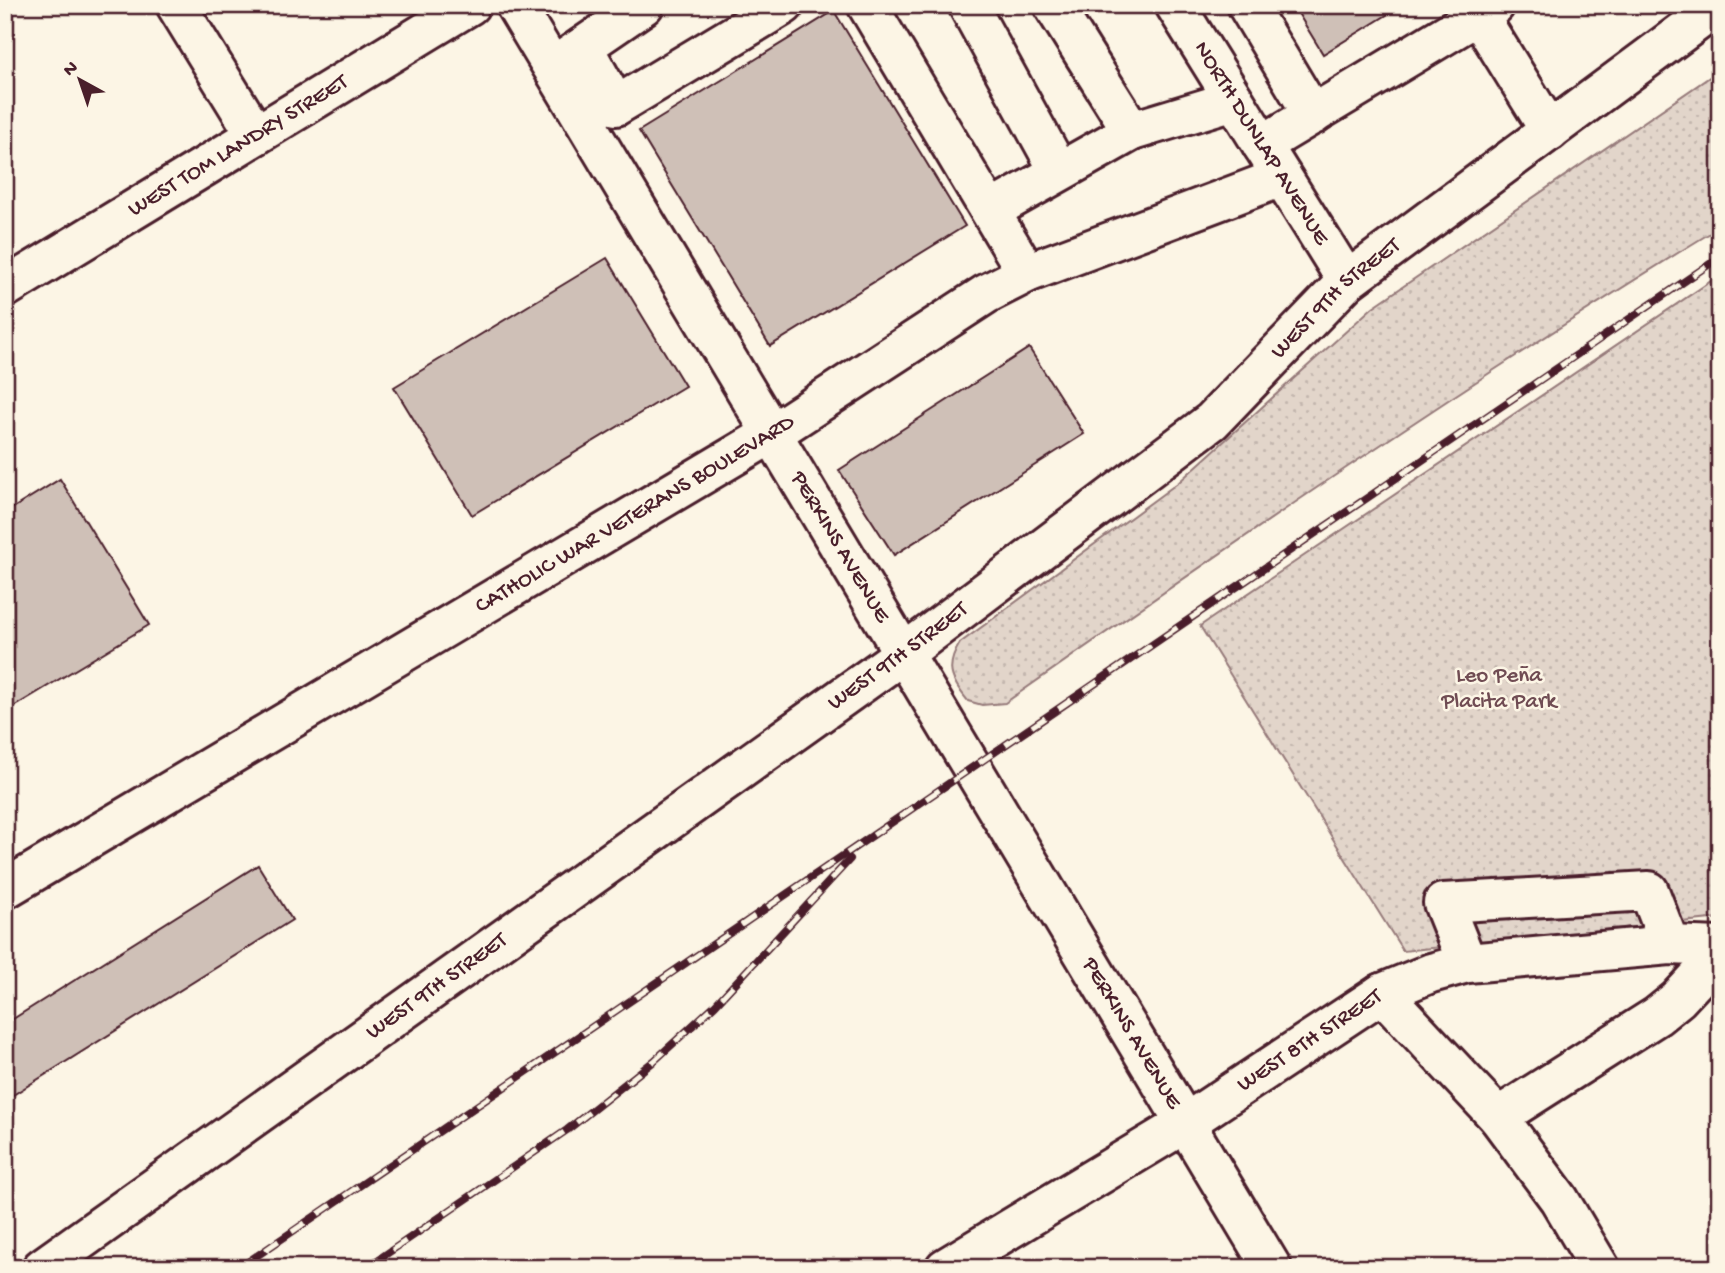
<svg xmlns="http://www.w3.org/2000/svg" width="1725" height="1273" viewBox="0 0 1725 1273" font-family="'Gochi Hand',sans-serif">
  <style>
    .grass { fill: url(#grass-dots); stroke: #967a7a; stroke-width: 2 }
    .building { fill: #cfc0b7; stroke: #4a1f2b; stroke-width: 2 }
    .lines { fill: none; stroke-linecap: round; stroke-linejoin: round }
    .minor-casing { stroke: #4a1f2b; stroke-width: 44 }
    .major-casing { stroke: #4a1f2b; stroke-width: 44 }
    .minor { stroke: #fcf5e5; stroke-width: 38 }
    .major { stroke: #fcf5e5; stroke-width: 38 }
    .rail-casing { stroke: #4a1f2b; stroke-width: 8 }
    .rail { stroke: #fcf5e5; stroke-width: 5; stroke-dasharray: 16; stroke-linecap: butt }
    .labels { text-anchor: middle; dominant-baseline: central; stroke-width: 5; stroke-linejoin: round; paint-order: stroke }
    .street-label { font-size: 23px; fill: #4a1f2b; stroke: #fcf5e5 }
    .park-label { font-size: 23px; fill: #704c53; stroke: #fcf5e5 }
  </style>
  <defs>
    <pattern id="grass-dots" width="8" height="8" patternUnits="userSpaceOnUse" patternTransform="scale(1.75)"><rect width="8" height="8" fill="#e2d5ca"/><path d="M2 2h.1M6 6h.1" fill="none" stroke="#c3b6ae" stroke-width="1.8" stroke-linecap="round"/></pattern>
  </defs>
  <rect width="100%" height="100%" fill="#fcf5e5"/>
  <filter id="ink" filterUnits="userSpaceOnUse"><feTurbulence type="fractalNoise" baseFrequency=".0143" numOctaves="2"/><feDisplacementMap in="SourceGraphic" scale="14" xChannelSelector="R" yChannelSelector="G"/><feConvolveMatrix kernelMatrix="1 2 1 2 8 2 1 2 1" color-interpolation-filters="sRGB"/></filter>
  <g filter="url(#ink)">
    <g class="grass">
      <path d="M1720,70v157c-245,150 -481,312 -715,476l-23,2 -14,-4c-18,-22 -23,-34 -8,-58l219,-161 194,-175z"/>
      <polygon points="1720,275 1720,918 1403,951 1200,626"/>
    </g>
    <g class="building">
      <polygon points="1293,5 1403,5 1323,54"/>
      <polygon points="834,11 965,226 770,346 639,131"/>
      <polygon points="607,258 685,386 472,515 394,387"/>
      <polygon points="1029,348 1084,434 894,555 839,470"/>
      <polygon points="60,479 149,625 5,712 5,513"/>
      <polygon points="258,865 292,920 5,1100 5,1024"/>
    </g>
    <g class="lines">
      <g class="minor-casing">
        <g id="minor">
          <polyline points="176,5 256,135"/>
          <path id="s1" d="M515,5l757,1263"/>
          <polyline points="867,5 1027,273"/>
          <polyline points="968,5 1059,171"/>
          <polyline points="1053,5 1132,131 1234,100"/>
          <path id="s2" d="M1175,5l172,276"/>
          <polyline points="1247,5 1313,115"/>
          <polyline points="1472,5 1550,131"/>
          <polyline points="583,47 616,106 784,5"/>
          <polyline points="562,61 644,5"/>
          <polyline points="1262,145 1495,5"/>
          <polyline points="992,210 1132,131"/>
          <path id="s3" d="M5,889l766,-455 215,-140 41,-21 255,-96"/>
          <polyline points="1467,963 1443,903 1649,891 1670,945"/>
          <polyline points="1382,993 1498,1117 1559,1199 1600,1268"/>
          <polyline points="1498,1117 1657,1016 1678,999 1720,954"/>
          <path id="s4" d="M945,1268l239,-144 198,-131 49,-20 36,-10 203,-18 50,2"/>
        </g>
      </g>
      <g class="major-casing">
        <g id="major">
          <path id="s5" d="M5,288l465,-283"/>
          <path id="s6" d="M42,1268l861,-614 309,-233 135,-140 372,-276"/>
        </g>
      </g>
      <use href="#minor" class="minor"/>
      <use href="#major" class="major"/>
      <g class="rail-casing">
        <g id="rail">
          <polyline points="239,1268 1720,257"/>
          <polyline points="366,1268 567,1130 654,1061 715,1005 850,859"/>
        </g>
      </g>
      <use href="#rail" class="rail"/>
    </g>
  </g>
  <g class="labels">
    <g class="street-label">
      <text stroke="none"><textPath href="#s2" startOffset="163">NORTH DUNLAP AVENUE</textPath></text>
      <text stroke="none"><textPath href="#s5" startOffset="273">WEST TOM LANDRY STREET</textPath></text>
      <text stroke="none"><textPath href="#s6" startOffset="1619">WEST 9TH STREET</textPath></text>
      <text stroke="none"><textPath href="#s3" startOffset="733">CATHOLIC WAR VETERANS BOULEVARD</textPath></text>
      <text stroke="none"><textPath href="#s1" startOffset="632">PERKINS AVENUE</textPath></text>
      <text stroke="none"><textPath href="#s6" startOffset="1052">WEST 9TH STREET</textPath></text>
      <text stroke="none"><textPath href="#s6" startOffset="485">WEST 9TH STREET</textPath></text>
      <text stroke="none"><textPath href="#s1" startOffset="1199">PERKINS AVENUE</textPath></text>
      <text stroke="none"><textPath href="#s4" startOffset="430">WEST 8TH STREET</textPath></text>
    </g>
    <g class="park-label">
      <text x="1499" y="676">Leo Peña<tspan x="1499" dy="26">Placita Park</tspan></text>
    </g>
  </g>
  <rect width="1725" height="1273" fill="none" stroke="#fcf5e5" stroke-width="28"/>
  <rect x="14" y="14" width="1697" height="1245" fill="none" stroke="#4a1f2b" stroke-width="2.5" filter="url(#ink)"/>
  <g transform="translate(80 80) rotate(320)" stroke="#fcf5e5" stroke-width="5" paint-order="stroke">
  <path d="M0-5L12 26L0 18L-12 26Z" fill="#4a1f2b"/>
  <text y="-10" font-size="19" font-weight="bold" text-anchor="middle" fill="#4a1f2b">N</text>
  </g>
</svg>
